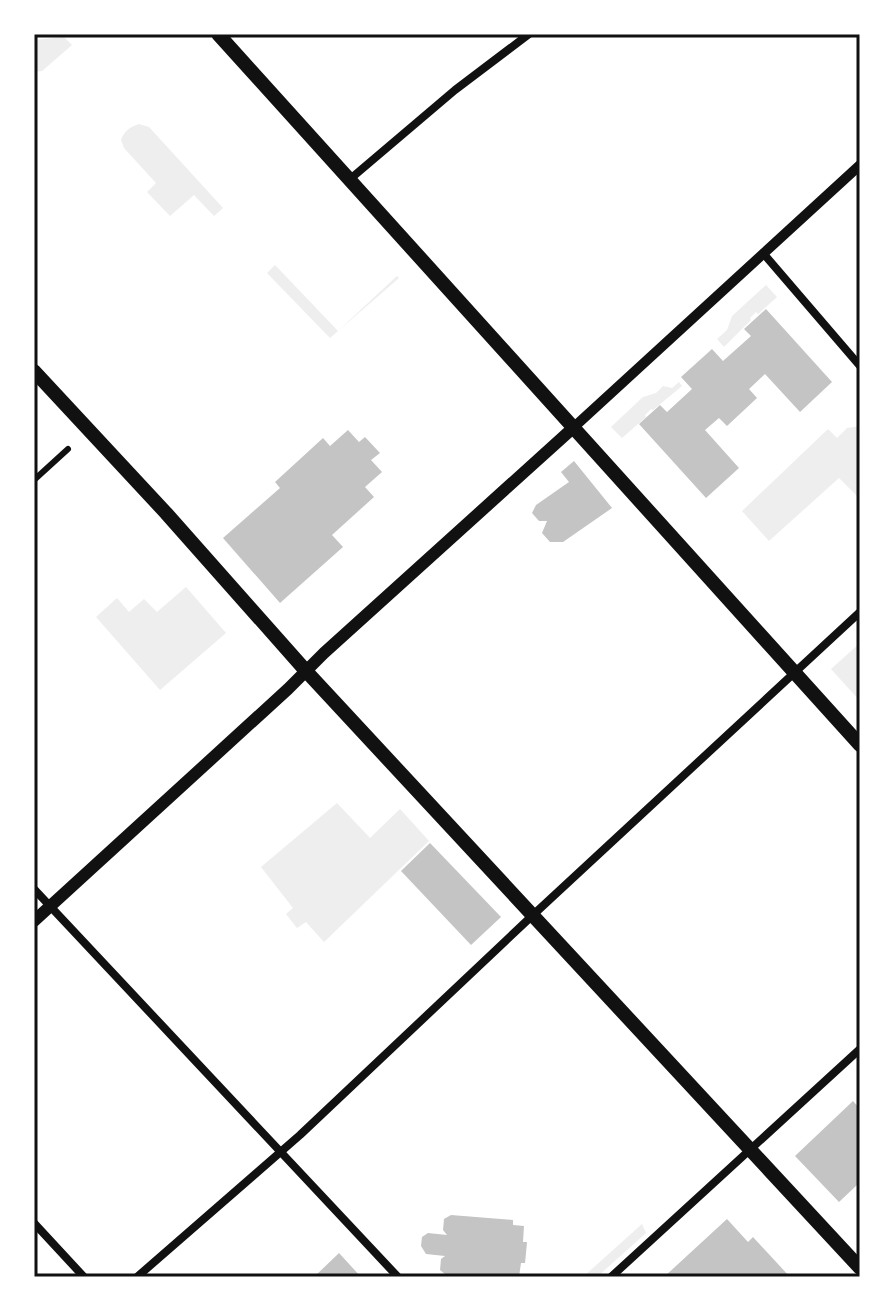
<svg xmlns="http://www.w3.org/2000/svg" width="894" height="1311" viewBox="0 0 894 1311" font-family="'IBM Plex Sans',sans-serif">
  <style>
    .green { fill: #eee }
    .building { fill: #c4c4c4 }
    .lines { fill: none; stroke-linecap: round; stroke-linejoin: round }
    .pedestrian { stroke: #111; stroke-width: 6 }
    .minor { stroke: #111; stroke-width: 8 }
    .tertiary { stroke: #111; stroke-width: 10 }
    .secondary { stroke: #111; stroke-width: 12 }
    .primary { stroke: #111; stroke-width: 14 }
    .neatline { fill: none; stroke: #111; stroke-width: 3 }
  </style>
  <rect width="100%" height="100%" fill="#fff"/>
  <g class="green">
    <polygon points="64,37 72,45 42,71 34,72 34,40"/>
    <path d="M139,124l10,3 74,81 -9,8 -20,-21 -24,21 -23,-24 9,-9 -32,-35 -3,-8c3,-9 9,-13 18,-16z"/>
    <polygon points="275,265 338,331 397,276 399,278 330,338 267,273"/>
    <polygon points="766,285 777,297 758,314 756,312 750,318 751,320 724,347 717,339 727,330 732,316"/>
    <polygon points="679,382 682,386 653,410 651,409 645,415 646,417 622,438 611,427 643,397 656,393 663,386 672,388"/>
    <polygon points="860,426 860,499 839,478 769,541 742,511 828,429 837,438 847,428"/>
    <polygon points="186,587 226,633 160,690 96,617 117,598 129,612 144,599 157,612"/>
    <polygon points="860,643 860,701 831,669"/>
    <polygon points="337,803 370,838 400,809 429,841 324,942 306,922 297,928 286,914 293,908 261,867"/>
    <polygon points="642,1224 646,1233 597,1277 583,1277"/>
  </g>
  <g class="building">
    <polygon points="766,309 832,382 800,412 765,374 749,389 757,398 727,426 719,418 705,430 739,468 706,498 639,424 660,405 667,412 692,389 681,377 712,349 723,361 751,336 744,329"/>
    <polygon points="348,430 359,442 365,437 380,453 371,460 382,472 365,487 374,497 332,535 343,547 280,603 223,538 280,488 275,482 323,438 330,446"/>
    <polygon points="574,461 612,508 563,542 550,542 542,533 547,521 539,521 532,513 536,505 569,482 561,472"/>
    <polygon points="430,843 501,917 471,945 401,871"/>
    <polygon points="853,1101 860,1109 860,1188 857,1185 839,1202 795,1156"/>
    <polygon points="451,1215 513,1220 513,1225 524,1226 523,1242 527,1242 526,1253 525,1263 521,1263 519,1277 446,1275 440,1270 441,1259 445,1256 426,1254 421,1246 422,1237 428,1233 447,1235 443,1230 444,1219"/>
    <polygon points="727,1219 748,1242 753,1237 790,1277 664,1277"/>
    <polygon points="339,1253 361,1277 314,1277 337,1255"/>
  </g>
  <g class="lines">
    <polyline class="pedestrian" points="34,480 68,449"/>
    <g class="minor">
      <polyline points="349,180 455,90 529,34"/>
      <polyline points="763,253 860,366"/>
      <polyline points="34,889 398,1277"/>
      <polyline points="34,1223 84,1277"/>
      <polyline points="137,1277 300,1135 533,915 860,612"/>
      <polyline points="611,1277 860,1049"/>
    </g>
    <polyline class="tertiary" points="573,428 860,165"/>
    <polyline class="secondary" points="34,921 288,689 324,653 573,428"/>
    <g class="primary">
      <polyline points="218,34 860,745"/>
      <polyline points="34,371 166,513 306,671 860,1268"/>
    </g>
  </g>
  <rect width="894" height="1311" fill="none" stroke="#ffffff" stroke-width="72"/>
  <rect x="36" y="36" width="822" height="1239" class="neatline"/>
</svg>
